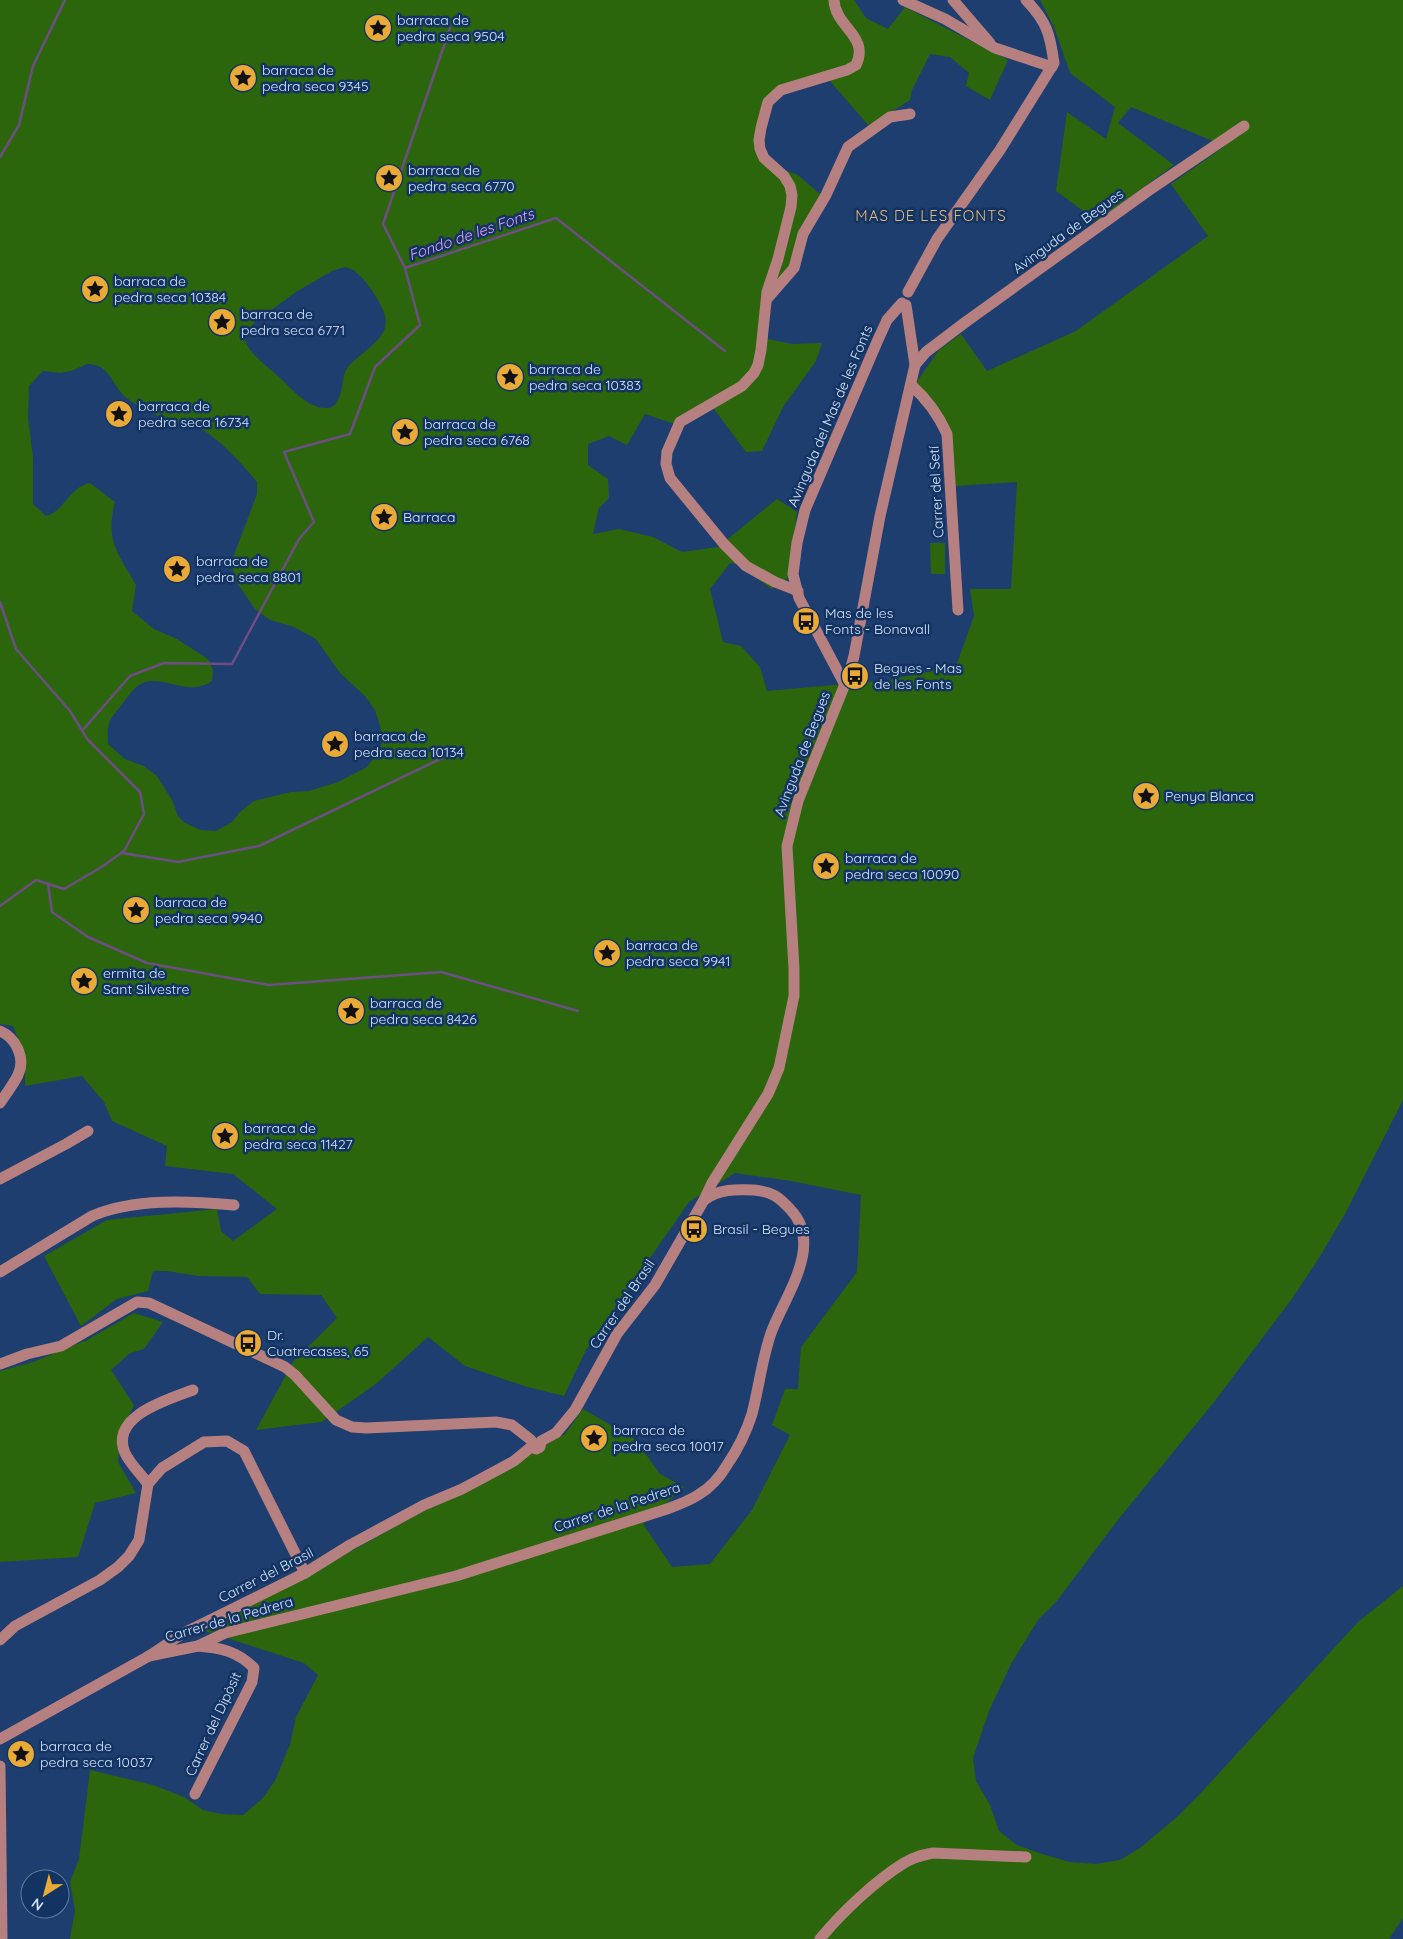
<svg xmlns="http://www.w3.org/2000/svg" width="1403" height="1939" viewBox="0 0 1403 1939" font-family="Quicksand,sans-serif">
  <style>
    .green { fill: #2b660c; fill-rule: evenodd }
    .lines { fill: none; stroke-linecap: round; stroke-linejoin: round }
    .stream { stroke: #6e4d84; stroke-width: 2.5 }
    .minor { stroke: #b67f80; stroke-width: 11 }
    .labels { text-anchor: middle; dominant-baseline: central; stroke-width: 5; stroke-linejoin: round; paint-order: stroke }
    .poi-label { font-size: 14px; fill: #d3e3fa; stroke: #133462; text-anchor: start }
    .street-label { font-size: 14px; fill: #d3e3fa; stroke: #133462 }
    .neighbourhood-label { font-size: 15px; letter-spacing: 1px; fill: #e6ba76; stroke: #133462 }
    .water-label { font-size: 15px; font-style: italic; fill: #e59ffc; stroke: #133462 }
  </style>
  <rect width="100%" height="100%" fill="#1d3e6e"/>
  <g class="green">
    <path d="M0,0h854l12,18 22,11 17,-22 103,53 -18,40 -24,-14 3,-13 -19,-16 -20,-3 -18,36 -2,10 -41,26 -40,-46c-12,4 -36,8 -46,14 -20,12 -19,42 -18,61l13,13 20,7 23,20 -30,73 -13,11 -20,58 34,7 30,-1 -6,18 -33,46 -21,44 -16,1 -32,-43 -39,15 -30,-10 -18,31 -18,-9 -21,8v21l20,14 1,19 -10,10 -6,26 26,-5 34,8 29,15 36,-5 59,-48 20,13 -9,66 -16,11 -36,-25 -6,-1 -20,26 13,53 18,4 19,21 7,24 122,-11 67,-14 18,-50 -4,-27h41l6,-107 -62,4 -6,-57 -15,-28 -18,-18 23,-33 22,-16 26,37 89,-40 132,-95 -37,-52 54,-38 -94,-39 -13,16 56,42 -77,56 -41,-30 11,-79 39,27 9,-32 -45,-34 -16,-46 -14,-27h363v1100l-58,114 -26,44 -28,42 -77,102 -97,119 -61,81 -18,18 -27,44 -22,47 -16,47 3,23 14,24 9,26 18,14 25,9 28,8 26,2 24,-4 20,-12 38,-32 20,-20 160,-174 45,-36v332l-14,21h-1319l5,-29 -5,-28 9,-23 11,-89 63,15 31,12 19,13 19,4 21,1 20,-17 13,-19 14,-35 6,-27 22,-42 -14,-12 -99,-32 360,-197 18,-25 52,30 25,35 24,13 -41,37 29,43 38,-3 42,-54 38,-75 -18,-10 13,-36h13l3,-42 56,-75 4,-77 -70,-14 -56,-8 -46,29 -103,148 -22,46 -40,-10 -59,-20 -37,-29 -51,46 -55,39 -66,8 37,-68 44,-44 -16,-23 -61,-1 -13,-17 -49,-1 -31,-5h-14l-5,20 -31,8 -36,27 -37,-70 63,-36 110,-11 4,22 12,10 44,-32 -44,-35 -68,-8 2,-20 -55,-25 -8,-19 -22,-26 -57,10v-31l-12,-29 -13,-2zM345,267c12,2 21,15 28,25 19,30 18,39 -11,62 -6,5 -12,9 -16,16 -5,10 -3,38 -19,38 -19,1 -36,-20 -49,-32 -12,-11 -31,-23 -34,-40l11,-14 41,-30 36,-21zM87,364c25,0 24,23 41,35 13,10 28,17 44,21 9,2 18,3 26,7 21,11 44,37 59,55v12l-26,69 6,20 18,26 15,11 24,7 22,12 24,34 25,23 10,14 5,16 2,17 -4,9 -11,15 -29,15 -29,9 -18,1 -37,9 -14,11 -8,10 -16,9 -15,-1 -16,-7 -7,-7 -6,-16 -15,-24 -13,-10 -19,-7 -17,-15c-1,-24 1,-23 15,-41 5,-7 13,-18 22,-21 22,-6 44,15 67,-1l1,-11 -5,-11 -31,-20 -23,-10 -22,-18 4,-26c-18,-32 -31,-44 -21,-83l-25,-19c-22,5 -24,27 -44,33l-13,-12v-47l-5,-39 1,-32 14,-15 17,2 11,-2z"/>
    <polygon points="930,543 945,543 945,574 931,574"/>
    <polygon points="134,1313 163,1322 144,1349 130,1353 111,1370 134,1405 122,1429 118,1462 136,1493 95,1503 78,1557 0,1562 0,1371 33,1362 87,1340"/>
  </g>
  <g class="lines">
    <g class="stream">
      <polyline points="0,157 19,125 33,66 65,0"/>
      <polyline points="405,268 383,224 450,28"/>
      <polyline points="0,602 16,649 70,711 88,740 140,792 144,814 124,851 100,868 64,889 36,880 0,906"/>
      <polyline points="82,731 130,676 164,663 232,664 299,539 314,522 284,452 350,434 375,367 420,325 405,268 556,218 725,351"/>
      <polyline points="122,853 178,862 259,846 461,749"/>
      <polyline points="48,884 52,912 88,937 147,963 269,985 441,972 578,1011"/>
    </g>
    <g class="minor">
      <polyline points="903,0 945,19 995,48 1052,67"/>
      <polyline points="953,0 990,43"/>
      <path d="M908,292l29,-53 63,-89 54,-87c-4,-29 -7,-41 -28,-63"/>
      <polyline points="767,299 794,268 803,234 826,195 848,147 890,117 910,114"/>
      <polyline points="915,365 926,352 967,321 1148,191 1244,126"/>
      <path d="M911,385c16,14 27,29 36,49l11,176"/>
      <path d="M798,591l-23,-9 -29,-16 -22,-22 -54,-66 -4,-14 1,-12 13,-30 62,-36 12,-13 4,-8 3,-15 6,-58 11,-33 13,-52 1,-12 -2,-9 -6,-10 -20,-18 -4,-9 -1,-9 2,-12 7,-26 13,-12 66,-20 9,-5c14,-29 -21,-38 -22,-65"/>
      <polyline points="845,685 799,598 793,574 797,543 805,510 877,342 887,320 902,303"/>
      <path d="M0,1031c16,7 26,27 18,44 -5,10 -12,19 -18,28"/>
      <polyline points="0,1179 66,1144 88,1131"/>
      <path d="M0,1272l92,-56c42,-18 97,-15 142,-11"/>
      <polyline points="0,1364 27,1354 61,1346 137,1302 149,1303 285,1367 295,1375 336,1420 352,1427 366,1428 496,1422 512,1425 531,1440"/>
      <polyline points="531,1447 536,1449 540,1447 541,1441 556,1433 575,1410 617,1334 655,1285 704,1200 712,1183 768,1094 779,1068 794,996 794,969 787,846 798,801 849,674 854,656 880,516 915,365 906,305"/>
      <path d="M148,1484c-7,-10 -18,-20 -23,-31 -16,-37 44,-54 68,-63"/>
      <polyline points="0,1640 15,1626 100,1580 118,1567 129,1556 139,1540 148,1484 162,1468 204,1442 227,1441 244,1451 305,1573"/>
      <path d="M149,1656l49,-10 27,-13 231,-57 211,-67c11,-4 22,-8 31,-14 12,-7 22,-18 29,-30 11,-16 19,-32 25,-51 7,-27 10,-55 19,-81 13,-36 54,-88 19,-124 -12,-13 -18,-17 -36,-19 -18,-1 -35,-1 -50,10"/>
      <polyline points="0,1739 149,1656 182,1634 305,1573 350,1545 424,1505 462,1489 514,1461 531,1447"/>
      <polyline points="0,1766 2,1939"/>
      <path d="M195,1794l57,-112 2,-14c-17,-17 -33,-20 -56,-22"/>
      <path d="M820,1939c21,-26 55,-58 84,-76 9,-6 19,-8 29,-10l93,4"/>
    </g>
  </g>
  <defs>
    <g id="sight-disc" transform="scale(1.4375)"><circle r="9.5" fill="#eaaa38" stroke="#133462"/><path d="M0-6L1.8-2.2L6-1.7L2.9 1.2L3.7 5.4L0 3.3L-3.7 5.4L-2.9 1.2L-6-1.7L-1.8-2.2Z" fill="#111"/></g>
    <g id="bus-disc" transform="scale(1.4375)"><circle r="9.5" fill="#eaaa38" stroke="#133462"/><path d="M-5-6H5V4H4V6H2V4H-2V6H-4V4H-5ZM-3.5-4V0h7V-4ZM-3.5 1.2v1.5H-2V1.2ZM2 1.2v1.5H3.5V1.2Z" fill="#111"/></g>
  </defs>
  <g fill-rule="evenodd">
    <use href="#sight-disc" x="378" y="28"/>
    <use href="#sight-disc" x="243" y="78"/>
    <use href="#sight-disc" x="389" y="178"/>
    <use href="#sight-disc" x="95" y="289"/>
    <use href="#sight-disc" x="222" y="322"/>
    <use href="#sight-disc" x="510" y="377"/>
    <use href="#sight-disc" x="119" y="414"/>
    <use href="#sight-disc" x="405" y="432"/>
    <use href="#sight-disc" x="384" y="517"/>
    <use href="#sight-disc" x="177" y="569"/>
    <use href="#bus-disc" x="806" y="621"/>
    <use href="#bus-disc" x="855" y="676"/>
    <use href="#sight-disc" x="335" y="744"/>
    <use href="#sight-disc" x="1146" y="796"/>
    <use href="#sight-disc" x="826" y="866"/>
    <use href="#sight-disc" x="136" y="910"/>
    <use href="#sight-disc" x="607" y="953"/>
    <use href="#sight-disc" x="84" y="981"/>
    <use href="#sight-disc" x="351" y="1011"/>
    <use href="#sight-disc" x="225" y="1136"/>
    <use href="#bus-disc" x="694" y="1229"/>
    <use href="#bus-disc" x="248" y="1343"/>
    <use href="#sight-disc" x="594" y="1438"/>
    <use href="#sight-disc" x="21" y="1754"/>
  </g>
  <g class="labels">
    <g class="poi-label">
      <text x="397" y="20">barraca de<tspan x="397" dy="16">pedra seca 9504</tspan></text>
      <text x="262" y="70">barraca de<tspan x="262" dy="16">pedra seca 9345</tspan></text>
      <text x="408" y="170">barraca de<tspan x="408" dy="16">pedra seca 6770</tspan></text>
      <text x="114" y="281">barraca de<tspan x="114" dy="16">pedra seca 10384</tspan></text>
      <text x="241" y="314">barraca de<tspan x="241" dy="16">pedra seca 6771</tspan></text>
      <text x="529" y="369">barraca de<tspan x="529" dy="16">pedra seca 10383</tspan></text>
      <text x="138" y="406">barraca de<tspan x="138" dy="16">pedra seca 16734</tspan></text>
      <text x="424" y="424">barraca de<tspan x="424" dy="16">pedra seca 6768</tspan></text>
      <text x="403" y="517">Barraca</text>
      <text x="196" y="561">barraca de<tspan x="196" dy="16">pedra seca 8801</tspan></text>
      <text x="825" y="613">Mas de les<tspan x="825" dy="16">Fonts - Bonavall</tspan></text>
      <text x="874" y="668">Begues - Mas<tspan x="874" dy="16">de les Fonts</tspan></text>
      <text x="354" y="736">barraca de<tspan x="354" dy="16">pedra seca 10134</tspan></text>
      <text x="1165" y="796">Penya Blanca</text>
      <text x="845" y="858">barraca de<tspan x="845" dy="16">pedra seca 10090</tspan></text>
      <text x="155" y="902">barraca de<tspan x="155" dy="16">pedra seca 9940</tspan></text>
      <text x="626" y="945">barraca de<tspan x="626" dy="16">pedra seca 9941</tspan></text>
      <text x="103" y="973">ermita de<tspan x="103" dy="16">Sant Silvestre</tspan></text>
      <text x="370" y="1003">barraca de<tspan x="370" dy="16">pedra seca 8426</tspan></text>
      <text x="244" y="1128">barraca de<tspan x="244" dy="16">pedra seca 11427</tspan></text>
      <text x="713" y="1229">Brasil - Begues</text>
      <text x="267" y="1335">Dr.<tspan x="267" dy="16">Cuatrecases, 65</tspan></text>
      <text x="613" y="1430">barraca de<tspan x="613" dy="16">pedra seca 10017</tspan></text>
      <text x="40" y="1746">barraca de<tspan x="40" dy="16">pedra seca 10037</tspan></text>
    </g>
    <g class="street-label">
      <text transform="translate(1068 231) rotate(-36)">Avinguda de Begues</text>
      <text transform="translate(830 416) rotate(-67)">Avinguda del Mas de les Fonts</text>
      <text transform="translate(936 492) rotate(-93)">Carrer del Setí</text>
      <text transform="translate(802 754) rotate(-69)">Avinguda de Begues</text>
      <text transform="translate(622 1304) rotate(-56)">Carrer del Brasil</text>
      <text transform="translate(617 1507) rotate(-18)">Carrer de la Pedrera</text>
      <text transform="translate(266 1575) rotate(-27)">Carrer del Brasil</text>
      <text transform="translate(229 1619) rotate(-16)">Carrer de la Pedrera</text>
      <text transform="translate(213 1724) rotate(-65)">Carrer del Dipòsit</text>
    </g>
    <g class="neighbourhood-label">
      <text x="931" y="215">MAS DE LES FONTS</text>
    </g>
    <g class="water-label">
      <text transform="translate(471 234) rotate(-19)">Fondo de les Fonts</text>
    </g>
  </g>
  <g transform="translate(45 1894) rotate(216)"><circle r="24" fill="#133462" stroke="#607a9f"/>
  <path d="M0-4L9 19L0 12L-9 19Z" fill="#eaaa38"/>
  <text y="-8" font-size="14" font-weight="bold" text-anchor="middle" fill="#d3e3fa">N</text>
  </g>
</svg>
